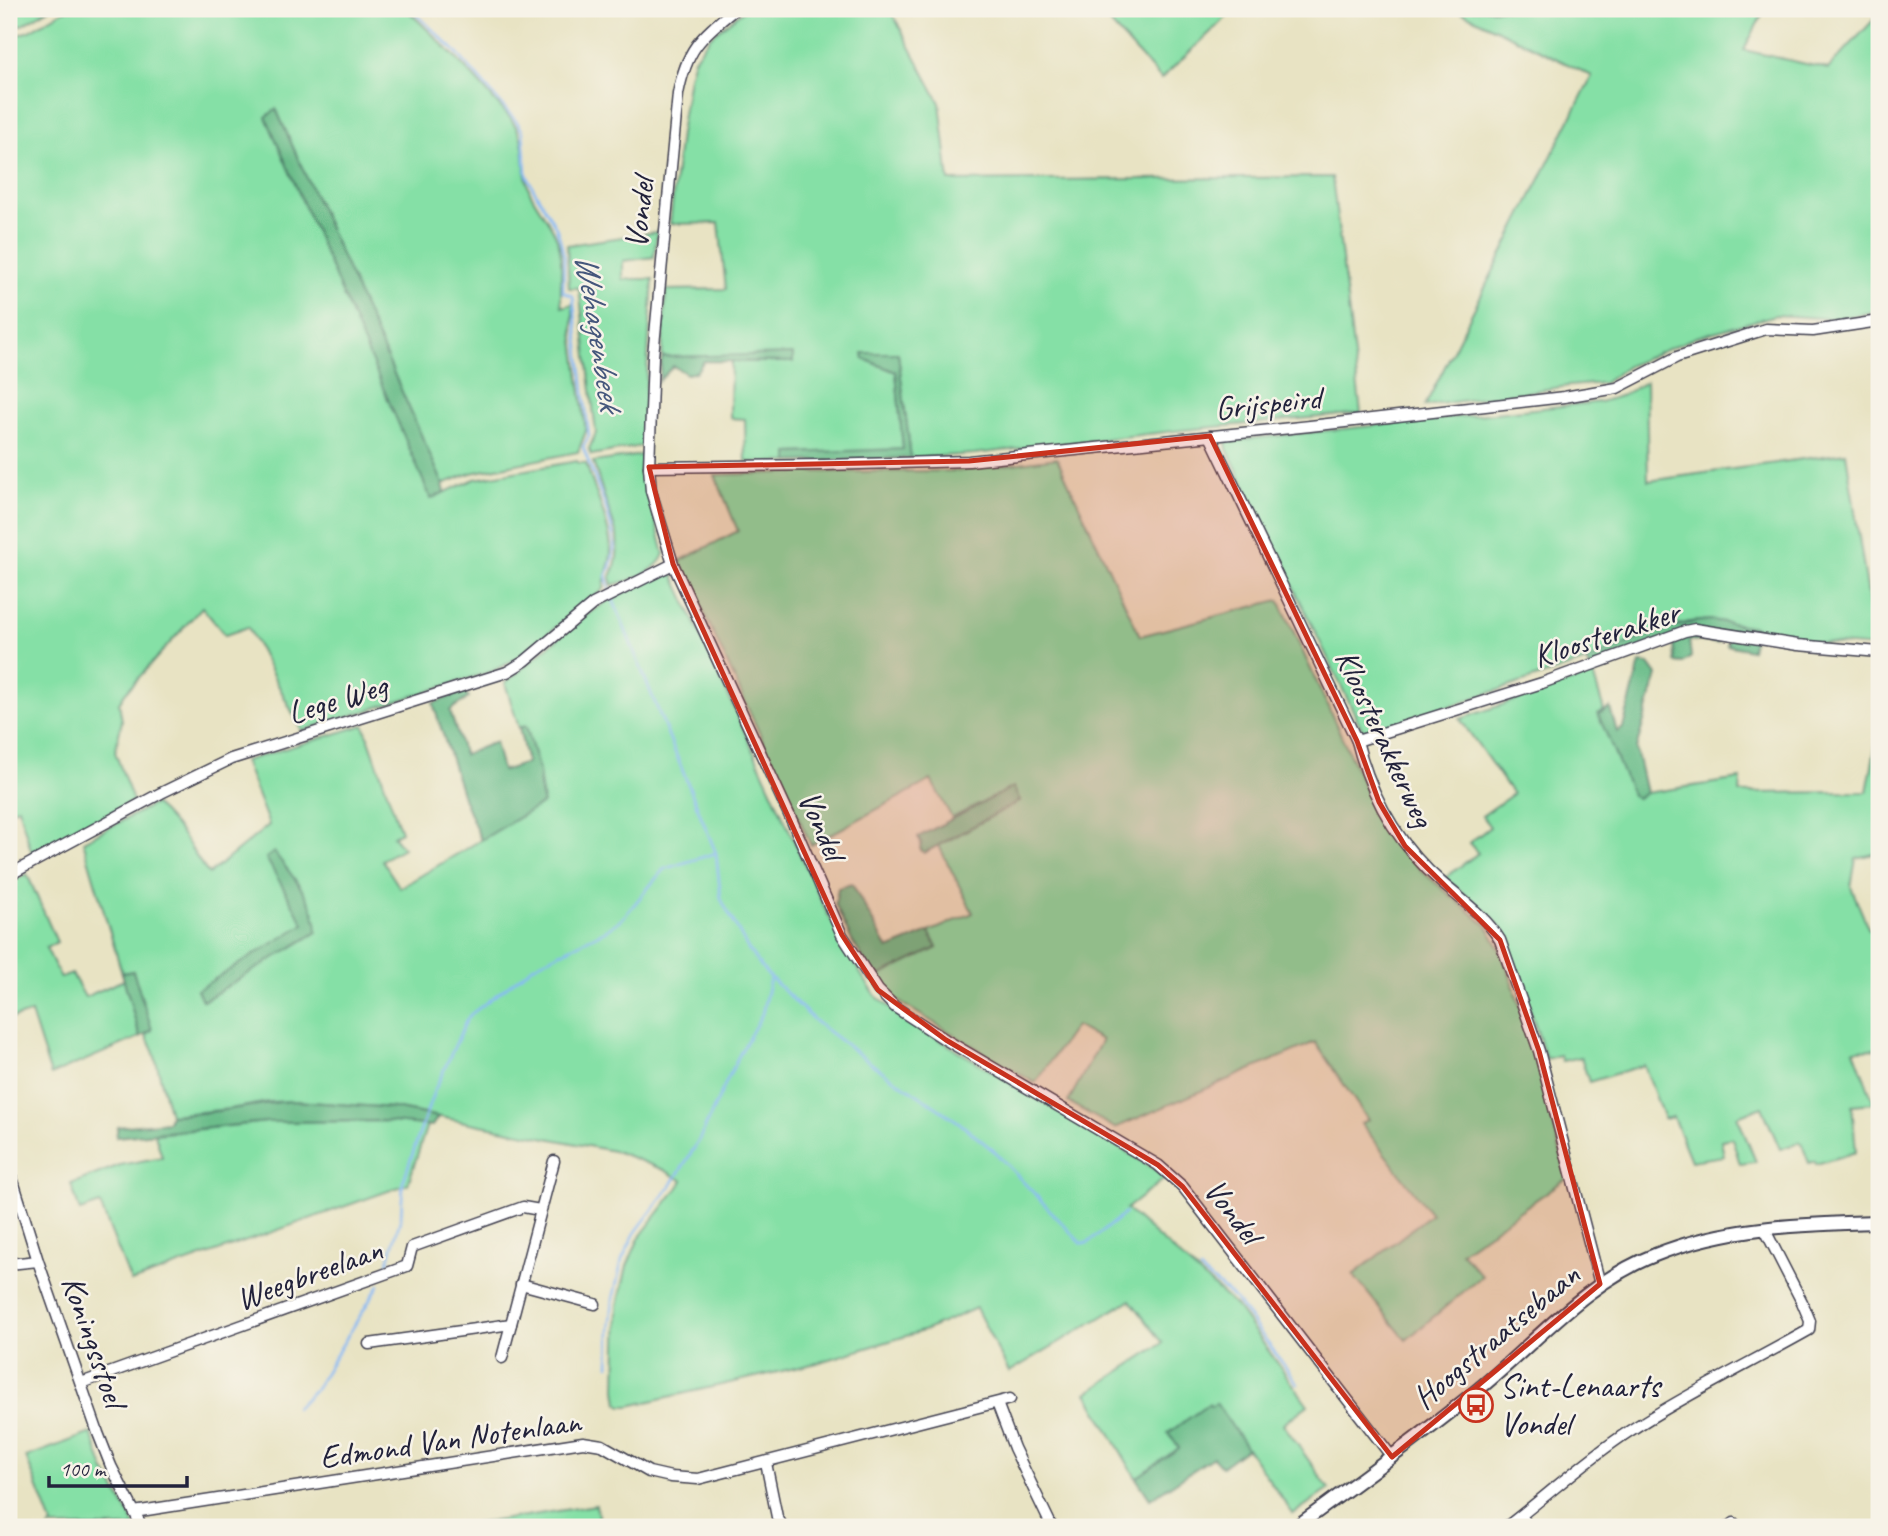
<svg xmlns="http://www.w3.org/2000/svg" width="1888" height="1536" viewBox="0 0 1888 1536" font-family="Caveat,sans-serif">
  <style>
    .green { fill: #85e0a6; stroke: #548170; stroke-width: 2 }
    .forest { fill: #6cbe8b; stroke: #477063; stroke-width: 2 }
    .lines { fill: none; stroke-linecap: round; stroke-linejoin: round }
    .stream { stroke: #87b9f4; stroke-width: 2.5 }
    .minor-casing { stroke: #403f4f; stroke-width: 13 }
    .major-casing { stroke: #403f4f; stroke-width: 16 }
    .minor { stroke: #fff; stroke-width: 10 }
    .major { stroke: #fff; stroke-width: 12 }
    .marked { fill: #c8321e; fill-opacity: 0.2; stroke: #c8321e; stroke-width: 5; stroke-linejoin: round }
    .labels { text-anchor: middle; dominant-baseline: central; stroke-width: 5; stroke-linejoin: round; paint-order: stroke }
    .street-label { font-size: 33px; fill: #22223b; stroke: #f7f3e8 }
    .poi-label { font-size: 33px; fill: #22223b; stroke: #f7f3e8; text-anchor: start }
    .water-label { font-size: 35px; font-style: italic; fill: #45577c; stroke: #f7f3e8 }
  </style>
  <rect width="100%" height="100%" fill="#f7f3e8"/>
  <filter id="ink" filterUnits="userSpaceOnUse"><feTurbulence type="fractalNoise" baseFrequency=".0143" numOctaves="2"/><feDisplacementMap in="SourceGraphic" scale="14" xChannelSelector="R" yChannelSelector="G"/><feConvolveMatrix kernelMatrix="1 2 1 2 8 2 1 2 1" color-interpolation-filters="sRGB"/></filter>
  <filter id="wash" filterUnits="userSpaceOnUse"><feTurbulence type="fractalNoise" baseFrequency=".00686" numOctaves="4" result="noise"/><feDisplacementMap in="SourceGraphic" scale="28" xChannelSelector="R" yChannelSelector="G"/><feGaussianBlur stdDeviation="1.57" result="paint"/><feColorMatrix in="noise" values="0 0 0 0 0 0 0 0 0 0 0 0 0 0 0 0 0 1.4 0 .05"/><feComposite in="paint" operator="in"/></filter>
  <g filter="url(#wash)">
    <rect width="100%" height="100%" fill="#e8e3c3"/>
    <g class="green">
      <polygon points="9,9 49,9 22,25 9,29"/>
      <path d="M67,9h339c31,29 61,59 89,92 9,10 20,20 25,34 7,18 2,38 10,57 9,19 26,36 30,57 3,19 -1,39 2,58l11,-3v28l13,99 -8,21 -107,21 -28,11 -167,-375 156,389 43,-19 102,-18 2,2h7c8,27 24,60 25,88 0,13 -7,25 -7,38l-88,70 -23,12 -191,60 -54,-104 -23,8 -23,-28 -77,86 -6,10 3,18 -7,31 18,49 -100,56 -15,-50 -9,5v-774l20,-7z"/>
      <polygon points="745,9 890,9 940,103 949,181 1332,177 1361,413 1183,430 974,454 911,458 898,353 864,359 896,372 903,450 790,453 789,462 746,462 745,419 730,418 731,362 793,362 662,357 666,290 726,289 719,223 670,224 680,133 689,77 694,59 711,36"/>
      <polygon points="1097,9 1235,9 1161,79"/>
      <polygon points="1455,9 1765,9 1744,50 1828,69 1879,14 1879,311 1835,319 1776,315 1696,337 1628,366 1604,383 1569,386 1425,406 1592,76"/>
      <polygon points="657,232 654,257 623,261 623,279 653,279 642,446 591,455 589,449 596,433 579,288 569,288 567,245"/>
      <polygon points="1646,382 1648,481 1846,453 1876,647 1800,641 1792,637 1755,631 1755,627 1711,620 1689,622 1658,630 1586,661 1372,732 1365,731 1361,727 1227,449 1226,441 1600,402 1623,395"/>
      <path d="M642,455l3,25 19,74c-7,18 -34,27 -52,31l-2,-7c8,-15 8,-26 7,-43l-24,-73z"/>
      <path d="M1057,458l83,178 139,-36 89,194 31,53 25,26 62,52c17,24 26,56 35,85 18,56 32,111 46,168l-106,74 21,24 -76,64 -53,-65 78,-61 -70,-91 7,-3 -53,-78 -200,86 -47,-26 34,-62 -27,-14 -40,57 -134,-80 -14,-12 -10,-14 60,-29 -8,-16 44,-19 -34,-67 81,-46 -7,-13 -61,31 -21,-38 -120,65 -131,-284 58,-30 -23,-56 94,-3 151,-1z"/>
      <path d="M665,572h6l3,4 151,333 37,67 14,20 24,20 230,138 27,17 7,8 -38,30 110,97 72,99 -25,19 46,65 -36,25 -77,-110 -5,4 -2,-3 -40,28 10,15 -43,30 -49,-85 76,-50 -33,-43 -121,72 -33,-64 -50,22 -109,33 -188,43h-7l-4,-3 -2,-14 2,-84 9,-39 12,-28 44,-57 -19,-11 -46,-18 -224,-44 -99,-7 -27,1 -38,7 -60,6 -16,-62 -8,-18 6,-5 -19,-59 -11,2 -39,-132 71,-37c13,11 22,22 32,36 8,12 13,23 23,34l60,-49 -25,-64 120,-36 37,107 -8,4 10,12 -21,12 18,28 143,-85 -4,-32 -13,-45 -7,2 -14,-45 76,-64 28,-19z"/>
      <polygon points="1593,674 1604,711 1598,714 1637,798 1646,793 1741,779 1740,793 1867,792 1879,728 1879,853 1856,858 1851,887 1869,930 1879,928 1879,1049 1854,1050 1874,1103 1852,1105 1856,1152 1816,1164 1815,1161 1809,1163 1801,1142 1780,1149 1762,1107 1737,1116 1756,1162 1740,1164 1732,1138 1721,1140 1724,1156 1691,1161 1673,1117 1664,1119 1644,1065 1589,1082 1581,1057 1562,1061 1560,1055 1546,1059 1516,965 1500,926 1487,912 1445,878 1478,853 1469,843 1490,827 1482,816 1513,794 1460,719"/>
      <polygon points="27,874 57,942 46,948 61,978 72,974 85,997 124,980 140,1037 51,1075 31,1013 9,1019 9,883"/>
      <polygon points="382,1121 427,1125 408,1184 131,1282 100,1204 80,1211 71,1184 120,1165 162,1157 155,1134 267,1122"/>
      <polygon points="91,1433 104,1469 136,1527 50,1527 52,1524 26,1457"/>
      <polygon points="596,1505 600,1527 456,1527"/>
    </g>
    <g class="forest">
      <polygon points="276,109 443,484 445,492 431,499 266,117"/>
      <polygon points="863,353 898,353 911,458 789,462 789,453 903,449 896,372 864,359"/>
      <polygon points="793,354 793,362 704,361 696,372 687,374 673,366 659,381 662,357"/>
      <path d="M1711,620l45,7 -5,23 -24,-5 2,-7 -9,-2 -2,7 -29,-3 2,17 -8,6 -8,-1 -1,-19 -81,31 -7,-13c42,-18 79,-37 125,-41z"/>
      <polygon points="1640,663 1649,664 1657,675 1636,749 1646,793 1637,798 1632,795 1598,714 1610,708 1617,732 1623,728"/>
      <path d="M465,693l4,4c-6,6 -14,8 -19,14l14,44 31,-13 7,29 25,-8 -8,-35 7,-2 13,45 1,22 3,10 -62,37 -17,-40 -31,-97 25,-9z"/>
      <polygon points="1013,787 1020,801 924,853 920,849 921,843 918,837"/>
      <path d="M274,852c17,23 43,50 43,80l-114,69 -6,-11 107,-66 -38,-66z"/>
      <polygon points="852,884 888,949 929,932 937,948 877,977 871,971 852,941 835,904 838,888"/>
      <polygon points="133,971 152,1030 140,1037 122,973"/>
      <path d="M295,1101l99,7 44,9 -6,9 -50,-5 -115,1 -151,15 2,-10 50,-5 2,-7c42,0 84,-12 125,-14z"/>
      <polygon points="1216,1403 1247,1448 1222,1467 1213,1457 1150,1499 1136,1478 1179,1448 1168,1433 1209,1404 1211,1407"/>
    </g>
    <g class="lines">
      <g class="stream">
        <path d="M411,9l44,42 62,71 6,10 3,40 7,16 23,39 4,12 4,17 -1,36 10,4 16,140 -6,11c10,29 28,65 31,96 1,12 -3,23 -8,33l4,15"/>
        <polyline points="612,597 716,853 721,899 748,949 756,960 766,973 817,1023 876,1067 957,1121 993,1150 1081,1243 1088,1243 1125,1213"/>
        <polyline points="386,1269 401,1217 403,1182 433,1094 466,1021 470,1015 535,965 605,931 622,919 664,869 716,853"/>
        <polyline points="1200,1270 1235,1299 1298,1384"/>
        <polyline points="609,1365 610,1330 613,1299 622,1260 635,1233 672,1184 698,1142 738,1057 762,1014 770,978"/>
        <polyline points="296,1408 315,1389 379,1285"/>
      </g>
    </g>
  </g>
  <g filter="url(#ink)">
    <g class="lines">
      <g class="minor-casing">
        <g id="minor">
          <path d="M735,9c-35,29 -48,39 -57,85l-25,262 -4,111 2,24 22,73 120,259 49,112 36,55 17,17 51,33 212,125 25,22 209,270"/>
          <path d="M1210,436l147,305c14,56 41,104 85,142 21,18 43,33 58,57l39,111 61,233"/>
          <polyline points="649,467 824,465 969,461 1310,426 1564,397 1617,388 1677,357 1766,329 1813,331 1879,321"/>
          <polyline points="1357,741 1542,683 1685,631 1695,629 1798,645 1879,652"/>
          <polyline points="9,875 161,793 231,759 507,672 525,661 593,604 673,564"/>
          <polyline points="9,1168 38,1261 98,1433 111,1466 142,1527"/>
          <polyline points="9,1264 38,1261"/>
          <polyline points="521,1284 595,1304"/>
          <polyline points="369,1344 511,1324"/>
          <polyline points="502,1358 554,1161"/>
          <polyline points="81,1383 407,1266 412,1247 523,1207 540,1210"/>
          <polyline points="997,1403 1014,1448 1052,1527"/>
          <polyline points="766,1463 777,1517 783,1527"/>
          <polyline points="134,1512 583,1442 602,1445 649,1472 671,1477 698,1479 1010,1399"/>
          <polyline points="1521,1516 1529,1527"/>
          <path d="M1506,1527c41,-31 79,-67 122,-95 58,-38 121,-68 181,-102l1,-9 -8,-19 -38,-74"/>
          <polyline points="1729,1527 1734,1523"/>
        </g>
      </g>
      <g class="major-casing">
        <path id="major" d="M1296,1527c60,-44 120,-87 178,-134 59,-47 109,-110 181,-138 72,-29 148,-31 224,-33"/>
      </g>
      <use href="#minor" class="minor"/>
      <use href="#major" class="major"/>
    </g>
  </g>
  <path class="marked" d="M1210,436l147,305 22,61 26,44 95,94 39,111 61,233 -208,173 -209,-270 -25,-22 -212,-125 -68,-50 -36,-55 -169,-371 -24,-97 320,-6z"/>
  <defs>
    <g id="bus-ring" transform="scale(1.75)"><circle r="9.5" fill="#f7f3e8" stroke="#c8321e" stroke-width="1.5"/><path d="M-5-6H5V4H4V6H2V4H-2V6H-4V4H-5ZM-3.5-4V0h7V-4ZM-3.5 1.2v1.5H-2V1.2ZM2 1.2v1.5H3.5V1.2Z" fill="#c8321e"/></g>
  </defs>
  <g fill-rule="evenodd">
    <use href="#bus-ring" x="1476" y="1405"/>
  </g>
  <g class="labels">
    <g class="street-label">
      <text transform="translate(639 213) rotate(-84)">Vondel</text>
      <text transform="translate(1268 403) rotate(-6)">Grijspeird</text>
      <text transform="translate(1606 634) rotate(-18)">Kloosterakker</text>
      <text transform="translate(337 699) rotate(-17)">Lege Weg</text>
      <text transform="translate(1385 738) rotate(65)">Kloosterakkerweg</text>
      <text transform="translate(822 825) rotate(66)">Vondel</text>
      <text transform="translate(1233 1211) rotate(52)">Vondel</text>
      <text transform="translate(309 1274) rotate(-20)">Weegbreelaan</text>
      <text transform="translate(1496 1336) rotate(-40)">Hoogstraatsebaan</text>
      <text transform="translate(94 1341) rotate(71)">Koningsstoel</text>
      <text transform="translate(450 1439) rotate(-8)">Edmond Van Notenlaan</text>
    </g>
    <g class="poi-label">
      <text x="1500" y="1386">Sint-Lenaarts<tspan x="1500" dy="38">Vondel</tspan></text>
    </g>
    <g class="water-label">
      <text transform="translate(599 332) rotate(81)">Wehagenbeek</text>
    </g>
  </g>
  <rect width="1888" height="1536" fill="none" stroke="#f7f3e8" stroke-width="35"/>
  <path d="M49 1476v10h138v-10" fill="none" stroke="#22223b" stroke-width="3.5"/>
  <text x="60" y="1476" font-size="21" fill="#22223b" stroke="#f7f3e8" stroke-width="5" paint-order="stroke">100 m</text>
</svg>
